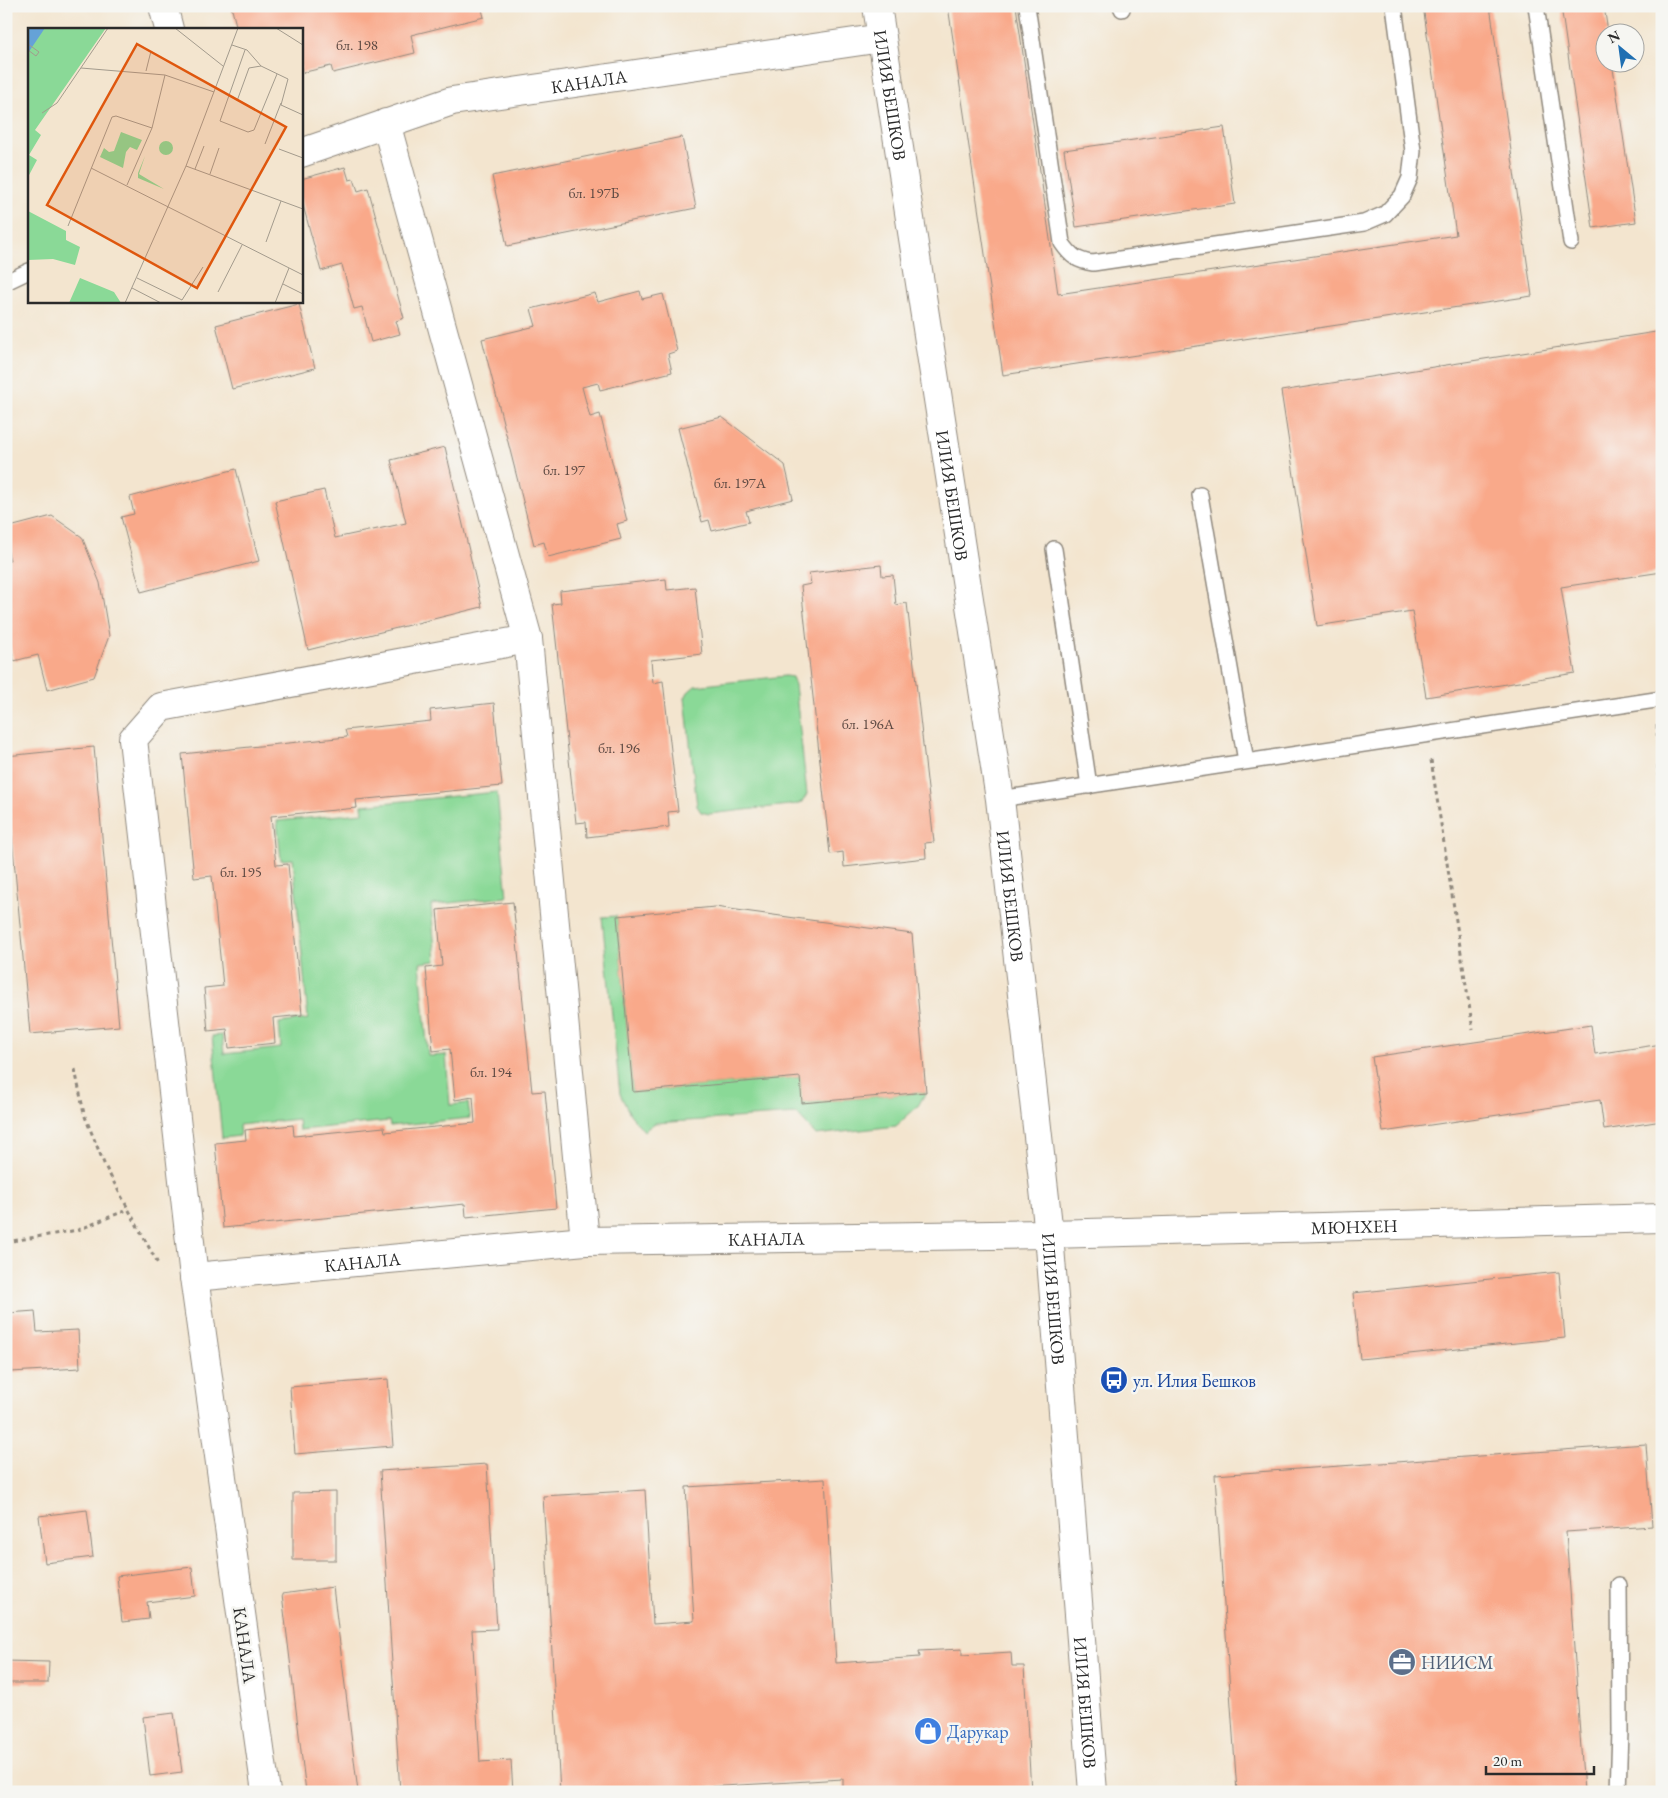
<svg xmlns="http://www.w3.org/2000/svg" width="1668" height="1798" viewBox="0 0 1668 1798" font-family="'EB Garamond',serif">
  <style>
    .green { fill: #8ad997; stroke: #5a8261 }
    .building { fill: #f9a98a }
    .lines { fill: none; stroke-linecap: round; stroke-linejoin: round }
    .lane-casing { stroke: #8f887d; stroke-width: 18 }
    .street-casing { stroke: #8f887d; stroke-width: 30 }
    .secondary-casing { stroke: #8f887d; stroke-width: 30 }
    .path { stroke: #8f887d; stroke-width: 3; stroke-dasharray: 4 4; stroke-linecap: butt }
    .lane { stroke: #fff; stroke-width: 15 }
    .street { stroke: #fff; stroke-width: 28 }
    .secondary { stroke: #fff; stroke-width: 28 }
    .labels { text-anchor: middle; dominant-baseline: central; stroke-width: 5; stroke-linejoin: round; paint-order: stroke }
    .number-label { font-size: 15px; fill: #5e4a43 }
    .street-label { font-size: 18px; fill: #2b2b2b; stroke: #f6f6f2 }
    .transit-label { font-size: 18px; fill: #164399; stroke: #f6f6f2; text-anchor: start }
    .service-label { font-size: 18px; fill: #4e5e75; stroke: #f6f6f2; text-anchor: start }
    .shop-label { font-size: 18px; fill: #366cbe; stroke: #f6f6f2; text-anchor: start }
    .inset-road { fill: none; stroke: #a39b8d; stroke-width: 1 }
    .view { fill: #df570e; fill-opacity: 0.15; stroke: #df570e; stroke-width: 2.5 }
    .inset-edge { fill: none; stroke: #2b2b2b; stroke-width: 2.5 }
  </style>
  <rect width="100%" height="100%" fill="#f6f6f2"/>
  <filter id="ink" filterUnits="userSpaceOnUse"><feTurbulence type="fractalNoise" baseFrequency=".02" numOctaves="2"/><feDisplacementMap in="SourceGraphic" scale="10" xChannelSelector="R" yChannelSelector="G"/><feConvolveMatrix kernelMatrix="1 2 1 2 8 2 1 2 1" color-interpolation-filters="sRGB"/></filter>
  <filter id="wash" filterUnits="userSpaceOnUse"><feTurbulence type="fractalNoise" baseFrequency=".0096" numOctaves="4" result="noise"/><feDisplacementMap in="SourceGraphic" scale="20" xChannelSelector="R" yChannelSelector="G"/><feGaussianBlur stdDeviation="1.12" result="paint"/><feColorMatrix in="noise" values="0 0 0 0 0 0 0 0 0 0 0 0 0 0 0 0 0 1.4 0 .05"/><feComposite in="paint" operator="in"/></filter>
  <g filter="url(#wash)">
    <rect width="100%" height="100%" fill="#f3e5cf"/>
    <g class="green">
      <polygon points="785,676 792,677 795,685 807,794 803,801 798,804 709,814 701,812 697,806 685,698 688,692 695,686"/>
      <polygon points="497,792 507,897 431,905 436,961 420,963 428,1056 446,1055 450,1105 468,1103 470,1118 390,1126 389,1121 299,1130 298,1119 239,1125 240,1136 222,1138 212,1036 222,1035 224,1054 281,1048 279,1023 308,1019 293,859 281,860 277,821 363,813 362,805"/>
      <polygon points="617,916 633,1092 800,1077 803,1103 926,1092 918,1106 896,1126 816,1135 797,1114 655,1123 644,1131 630,1114 620,1094 602,917"/>
    </g>
    <g id="blocks">
      <g class="building">
        <polygon points="231,6 481,6 484,17 411,35 415,53 333,73 331,66 301,73 301,29 237,29"/>
        <polygon points="948,6 1016,6 1058,294 1456,235 1423,6 1490,6 1532,296 1003,375"/>
        <polygon points="1561,6 1604,6 1608,32 1606,32 1606,62 1612,62 1636,222 1593,228"/>
        <polygon points="1224,127 1235,204 1076,227 1064,150"/>
        <polygon points="682,137 696,208 507,246 492,176"/>
        <polygon points="345,167 349,180 354,179 358,191 368,188 404,318 396,321 400,334 371,342 362,307 354,309 342,265 321,271 301,198 301,179"/>
        <polygon points="640,291 642,299 663,294 677,351 668,354 672,372 600,390 598,383 582,387 590,417 600,414 627,521 617,524 621,539 548,557 544,542 534,545 482,339 536,326 531,309 595,293 598,302"/>
        <polygon points="299,304 315,368 232,389 216,325"/>
        <polygon points="1662,331 1662,572 1561,587 1575,673 1426,697 1412,611 1317,626 1281,391"/>
        <polygon points="722,417 785,465 793,499 746,511 749,522 712,531 709,520 702,522 678,428"/>
        <polygon points="445,447 482,607 308,650 275,501 324,490 335,538 406,523 391,460"/>
        <polygon points="236,469 259,561 141,592 121,517 134,514 130,497"/>
        <polygon points="52,516 82,537 100,583 109,636 94,677 47,690 38,655 14,661 6,631 6,561 10,560 6,545 6,528"/>
        <polygon points="881,565 882,576 893,575 896,605 907,603 934,842 925,843 926,858 844,867 843,852 830,854 801,586 811,584 809,573"/>
        <polygon points="666,579 667,590 695,587 702,654 651,660 653,683 663,681 678,811 668,812 669,827 587,837 586,822 576,823 552,604 561,603 560,591"/>
        <polygon points="494,703 502,786 356,800 357,808 271,816 276,865 288,864 302,1015 273,1018 275,1043 229,1048 227,1029 208,1031 204,988 223,986 212,876 194,878 182,754 347,737 345,730 431,721 430,710"/>
        <polygon points="94,747 119,1026 30,1034 6,772 6,756"/>
        <polygon points="513,902 532,1092 545,1091 556,1208 466,1217 465,1204 223,1228 215,1143 246,1140 245,1130 293,1125 294,1136 384,1127 385,1132 475,1123 473,1097 455,1100 450,1049 433,1051 426,968 442,966 437,910"/>
        <polygon points="715,907 912,934 926,1092 802,1103 800,1077 633,1092 617,916"/>
        <polygon points="1591,1025 1595,1054 1662,1044 1662,1121 1604,1130 1600,1100 1383,1132 1372,1057"/>
        <polygon points="1559,1272 1565,1338 1360,1359 1353,1293"/>
        <polygon points="35,1311 37,1332 78,1330 80,1368 11,1372 8,1313"/>
        <polygon points="388,1379 393,1446 295,1454 290,1387"/>
        <polygon points="1646,1444 1652,1526 1566,1532 1584,1792 1237,1792 1215,1475"/>
        <polygon points="487,1464 497,1629 472,1630 480,1762 511,1760 513,1792 400,1792 380,1471"/>
        <polygon points="825,1479 836,1663 920,1657 919,1651 962,1649 962,1655 1011,1652 1012,1666 1024,1666 1031,1792 843,1792 843,1779 621,1792 560,1792 543,1496 645,1490 653,1624 694,1621 686,1487"/>
        <polygon points="336,1492 336,1560 293,1560 293,1493"/>
        <polygon points="87,1510 93,1557 45,1563 39,1516"/>
        <polygon points="192,1567 195,1596 147,1602 149,1619 122,1622 117,1576"/>
        <polygon points="333,1587 358,1792 306,1792 282,1594"/>
        <polygon points="6,1661 49,1662 48,1683 6,1683"/>
        <polygon points="174,1713 182,1772 150,1776 143,1717"/>
      </g>
    </g>
  </g>
  <g filter="url(#ink)">
    <use href="#blocks" fill-opacity="0" stroke="#8f887d" stroke-width="1"/>
    <g class="lines">
      <g class="lane-casing">
        <g id="lane">
          <path d="M1027,6l35,237c9,13 15,18 31,20l271,-40 21,-9 17,-18 8,-18 3,-27 -19,-145"/>
          <polyline points="1121,6 1122,9"/>
          <polyline points="1536,6 1571,242"/>
          <polyline points="6,282 29,271"/>
          <polyline points="1200,495 1246,761"/>
          <polyline points="1054,549 1089,786"/>
          <polyline points="1000,799 1662,699"/>
          <polyline points="1618,1792 1620,1731 1619,1585"/>
        </g>
      </g>
      <g class="street-casing">
        <g id="street">
          <polyline points="163,6 169,29"/>
          <polyline points="386,123 528,639 585,1241"/>
          <path id="s1" d="M301,153l151,-52 430,-63"/>
          <path id="s2" d="M194,1277l391,-36 464,-7 613,-16"/>
          <polyline points="266,1792 194,1277 133,739 161,707 528,639"/>
        </g>
      </g>
      <g class="secondary-casing">
        <g id="secondary">
          <path id="s3" d="M877,6l123,793 49,435 44,558"/>
        </g>
      </g>
      <g class="path">
        <polyline points="1657,725 1658,769 1662,788"/>
        <polyline points="1431,760 1473,1030"/>
        <polyline points="75,1069 84,1114 105,1166 158,1264"/>
        <polyline points="6,1242 78,1230 129,1209"/>
      </g>
      <use href="#lane" class="lane"/>
      <use href="#street" class="street"/>
      <use href="#secondary" class="secondary"/>
    </g>
  </g>
  <defs>
    <g id="bus-disc" transform="scale(1.4375)"><circle r="9.5" fill="#1a4fb4" stroke="#f6f6f2"/><path d="M-5-6H5V4H4V6H2V4H-2V6H-4V4H-5ZM-3.5-4V0h7V-4ZM-3.5 1.2v1.5H-2V1.2ZM2 1.2v1.5H3.5V1.2Z" fill="#fff"/></g>
    <g id="office-disc" transform="scale(1.4375)"><circle r="9.5" fill="#5c6f8a" stroke="#f6f6f2"/><path d="M-6-3h4V-5.5h4V-3h4V5H-6ZM-1-4.5V-3h2v-1.5ZM-6 0V1H6V0Z" fill="#fff"/></g>
    <g id="shop-disc" transform="scale(1.4375)"><circle r="9.5" fill="#3f7fe0" stroke="#f6f6f2"/><path d="M-5-2.5h2.3a2.7 3.5 0 0 1 5.4 0H5L5.5 6h-11ZM-1.5-2.5h3a1.5 2.3 0 0 0-3 0Z" fill="#fff"/></g>
  </defs>
  <g fill-rule="evenodd">
    <use href="#bus-disc" x="1114" y="1380"/>
    <use href="#office-disc" x="1402" y="1662"/>
    <use href="#shop-disc" x="928" y="1731"/>
  </g>
  <g class="labels">
    <g class="number-label">
      <text x="357" y="44">бл. 198</text>
      <text x="594" y="192">бл. 197Б</text>
      <text x="564" y="469">бл. 197</text>
      <text x="740" y="482">бл. 197А</text>
      <text x="868" y="723">бл. 196А</text>
      <text x="619" y="747">бл. 196</text>
      <text x="241" y="871">бл. 195</text>
      <text x="491" y="1071">бл. 194</text>
    </g>
    <g class="street-label">
      <text stroke="none"><textPath href="#s1" startOffset="298">КАНАЛА</textPath></text>
      <text stroke="none"><textPath href="#s3" startOffset="90">ИЛИЯ БЕШКОВ</textPath></text>
      <text stroke="none"><textPath href="#s3" startOffset="495">ИЛИЯ БЕШКОВ</textPath></text>
      <text stroke="none"><textPath href="#s3" startOffset="900">ИЛИЯ БЕШКОВ</textPath></text>
      <text stroke="none"><textPath href="#s2" startOffset="1162">МЮНХЕН</textPath></text>
      <text stroke="none"><textPath href="#s2" startOffset="574">КАНАЛА</textPath></text>
      <text stroke="none"><textPath href="#s2" startOffset="169">КАНАЛА</textPath></text>
      <text stroke="none"><textPath href="#s3" startOffset="1305">ИЛИЯ БЕШКОВ</textPath></text>
      <text transform="translate(245 1645) rotate(82)">КАНАЛА</text>
      <text stroke="none"><textPath href="#s3" startOffset="1710">ИЛИЯ БЕШКОВ</textPath></text>
    </g>
    <g class="transit-label">
      <text x="1133" y="1380">ул. Илия Бешков</text>
    </g>
    <g class="service-label">
      <text x="1421" y="1662">НИИСМ</text>
    </g>
    <g class="shop-label">
      <text x="947" y="1731">Дарукар</text>
    </g>
  </g>
  <g transform="translate(28 28)">
    <rect width="275" height="275" fill="#f3e5cf"/>
    <path d="M0,0h78l-71,102 6,5 -12,20 8,5 -9,17zM93,104l21,8 -5,10 -7,-3 -4,5 -3,16 -23,-11 4,-9 5,4 5,-1zM131 120a7 7 0 1 1 14 0a7 7 0 1 1-14 0ZM117,128l-6,18 25,15 -26,-11v-5zM0,183l38,20v9l14,7 -5,18 -22,-6 -25,1zM52,250l34,14 7,11h-52z" fill="#8ad997"/>
    <path d="M0,0h17l-17,25z" fill="#65a2d7"/>
    <path class="inset-road" d="M147,0l48,38M248,0l27,17M0,16l11,8 -3,4 -8,-6M204,17l15,5 14,16 27,13 -7,26 22,10M217,22l-25,71 28,11 6,-2 23,-56M53,40l84,7 49,17M118,43l5,-20M209,73l12,-33 12,-2M14,85l15,-10 51,-75M237,116l16,-41M251,121l24,9M158,138l117,43M63,140l212,107M167,141l9,-23M182,146l9,-26M99,157l25,-57 13,-53M40,198l44,-109 4,-1 36,12M238,214l15,-41M109,250l45,22 21,-33M255,256l20,10M104,260l29,15M190,264l24,-47M97,275l61,-137 52,-138M247,275l14,-35"/>
    <path class="view" d="M109,16l149,83 -89,161 -150,-83z"/>
    <rect width="275" height="275" class="inset-edge"/>
  </g>
  <rect width="1668" height="1798" fill="none" stroke="#f6f6f2" stroke-width="25"/>
  <g transform="translate(1620 48) rotate(331)"><circle r="24" fill="#f6f6f2" stroke="#a5a5a2"/>
  <path d="M0-4L9 19L0 12L-9 19Z" fill="#1f6fb2"/>
  <text y="-8" font-size="14" font-weight="bold" text-anchor="middle" fill="#2b2b2b">N</text>
  </g>
  <path d="M1486 1766v8h108v-8" fill="none" stroke="#2b2b2b" stroke-width="2.5"/>
  <text x="1493" y="1766" font-size="15" fill="#2b2b2b" stroke="#f6f6f2" stroke-width="4" paint-order="stroke">20 m</text>
</svg>
